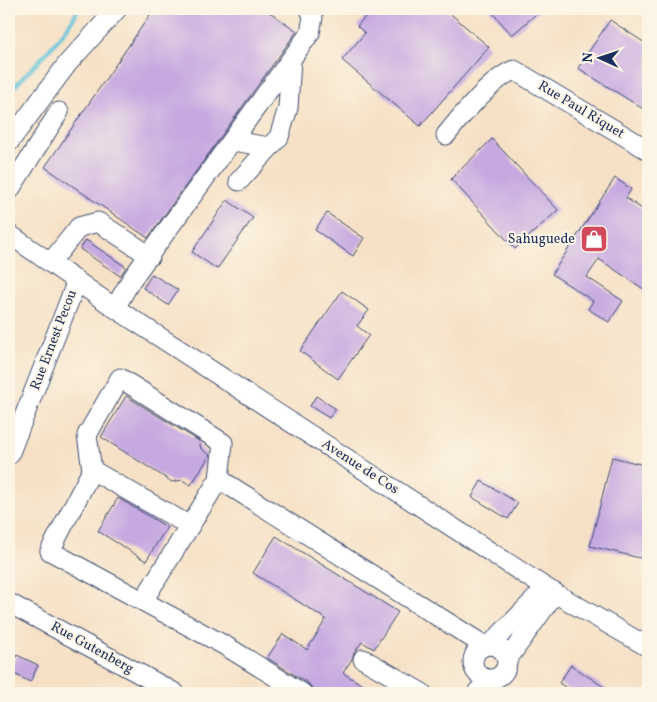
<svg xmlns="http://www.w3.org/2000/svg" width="657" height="702" viewBox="0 0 657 702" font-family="Vollkorn,serif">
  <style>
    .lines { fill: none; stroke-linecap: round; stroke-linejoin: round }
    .stream { stroke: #5ac1d8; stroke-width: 4.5 }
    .building { fill: #c6a9e1 }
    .minor-casing { stroke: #3c4a6e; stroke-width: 21 }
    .minor { stroke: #fff; stroke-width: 19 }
    .labels { text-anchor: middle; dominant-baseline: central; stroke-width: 4; stroke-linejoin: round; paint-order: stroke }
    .street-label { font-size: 14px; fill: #1b2f5e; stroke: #fcf5e5 }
    .poi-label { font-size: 14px; fill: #1b2f5e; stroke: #fcf5e5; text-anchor: end }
  </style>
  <rect width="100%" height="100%" fill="#fcf5e5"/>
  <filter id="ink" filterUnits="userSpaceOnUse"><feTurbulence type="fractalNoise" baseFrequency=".02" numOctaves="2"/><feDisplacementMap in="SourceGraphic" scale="10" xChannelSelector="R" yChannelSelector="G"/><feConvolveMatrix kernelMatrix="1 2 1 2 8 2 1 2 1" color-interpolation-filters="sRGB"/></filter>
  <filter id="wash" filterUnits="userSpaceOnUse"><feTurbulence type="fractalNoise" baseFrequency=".0096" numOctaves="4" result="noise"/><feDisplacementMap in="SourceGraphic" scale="20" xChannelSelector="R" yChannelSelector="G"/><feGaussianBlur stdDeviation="1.12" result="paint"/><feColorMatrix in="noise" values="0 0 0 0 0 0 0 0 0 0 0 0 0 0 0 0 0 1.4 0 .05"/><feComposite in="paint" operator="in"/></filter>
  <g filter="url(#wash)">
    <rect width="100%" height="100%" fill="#f6e1c6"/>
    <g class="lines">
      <path class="stream" d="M9,92c19,-20 59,-58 69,-83"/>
    </g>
    <g id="blocks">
      <g class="building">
        <polygon points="154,9 265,9 297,31 148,238 45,167"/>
        <polygon points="372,9 445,9 489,47 420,126 342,60 365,33 357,26"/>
        <polygon points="489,9 542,9 512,35"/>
        <polygon points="610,20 648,45 648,112 578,68"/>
        <polygon points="492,139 558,210 515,249 451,179"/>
        <polygon points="615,178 631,189 626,198 648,213 648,292 599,259 587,277 623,301 609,322 588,309 593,301 552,274"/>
        <polygon points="227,200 253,218 217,269 192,252"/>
        <polygon points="327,213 364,238 353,256 315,230"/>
        <polygon points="86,240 126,267 120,276 80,249"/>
        <polygon points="152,274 178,290 168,305 143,288"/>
        <polygon points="342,291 369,310 357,326 369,335 338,379 300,351"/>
        <polygon points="126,396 199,441 201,449 210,455 191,485 182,480 172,482 101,437"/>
        <polygon points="316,396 336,409 329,418 310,406"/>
        <polygon points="612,457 648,466 648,560 590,546"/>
        <polygon points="481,481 518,503 508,519 472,497"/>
        <polygon points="118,498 167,527 146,561 98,531"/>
        <polygon points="276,536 398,612 374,649 362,642 354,653 352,659 343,673 376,693 316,693 308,683 267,658 283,634 307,650 326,619 253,573"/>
        <polygon points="17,655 38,665 30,682 9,671"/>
        <polygon points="571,665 613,693 574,693 559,683"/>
      </g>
    </g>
  </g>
  <g filter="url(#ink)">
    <use href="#blocks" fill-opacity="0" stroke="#3c4a6e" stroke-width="1"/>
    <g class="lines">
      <g class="minor-casing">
        <g id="minor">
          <path d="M446,135c13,-17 48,-58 68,-65l134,80"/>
          <polyline points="232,141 270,147"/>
          <polyline points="9,142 68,63 117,9"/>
          <polyline points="239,181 279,137 288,108 291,60"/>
          <polyline points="9,191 59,112"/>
          <polyline points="9,234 115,308 546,588 648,647"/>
          <polyline points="51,262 79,227 98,222 150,256"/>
          <polyline points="115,308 131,280 310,33 313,17 310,9"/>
          <polyline points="9,455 77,281"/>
          <polyline points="92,470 190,526"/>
          <polyline points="219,479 485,646"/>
          <polyline points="143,601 219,479 223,443 120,378 87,435 92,470 50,551 224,645 302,693"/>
          <polyline points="9,603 175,693"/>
          <circle cx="490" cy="662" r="17"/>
          <polyline points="490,645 546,588"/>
          <polyline points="363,659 422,693"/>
          <polyline points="507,660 555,593"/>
          <polyline points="478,691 481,693"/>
        </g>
      </g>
      <use href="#minor" class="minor"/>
    </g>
  </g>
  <defs>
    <g id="shop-square" transform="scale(1.4375)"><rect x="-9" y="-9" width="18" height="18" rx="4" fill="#d1495b" stroke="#fcf5e5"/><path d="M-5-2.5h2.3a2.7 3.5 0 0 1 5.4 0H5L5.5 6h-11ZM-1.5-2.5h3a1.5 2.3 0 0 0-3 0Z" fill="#fff"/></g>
  </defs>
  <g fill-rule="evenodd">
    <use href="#shop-square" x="594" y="239"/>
  </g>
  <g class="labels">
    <g class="street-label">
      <text transform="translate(581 110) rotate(31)">Rue Paul Riquet</text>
      <text transform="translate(54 340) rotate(-69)">Rue Ernest Pecou</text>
      <text transform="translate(360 467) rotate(33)">Avenue de Cos</text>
      <text transform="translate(92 648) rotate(29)">Rue Gutenberg</text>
    </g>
    <g class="poi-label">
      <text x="575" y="239">Sahuguede</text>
    </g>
  </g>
  <rect width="657" height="702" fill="none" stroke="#fcf5e5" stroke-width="30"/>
  <g transform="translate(600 58) rotate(273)" stroke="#fcf5e5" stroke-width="4" paint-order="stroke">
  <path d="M0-4L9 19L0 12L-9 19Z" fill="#1b2f5e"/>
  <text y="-8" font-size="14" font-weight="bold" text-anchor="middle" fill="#1b2f5e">N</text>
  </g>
</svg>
